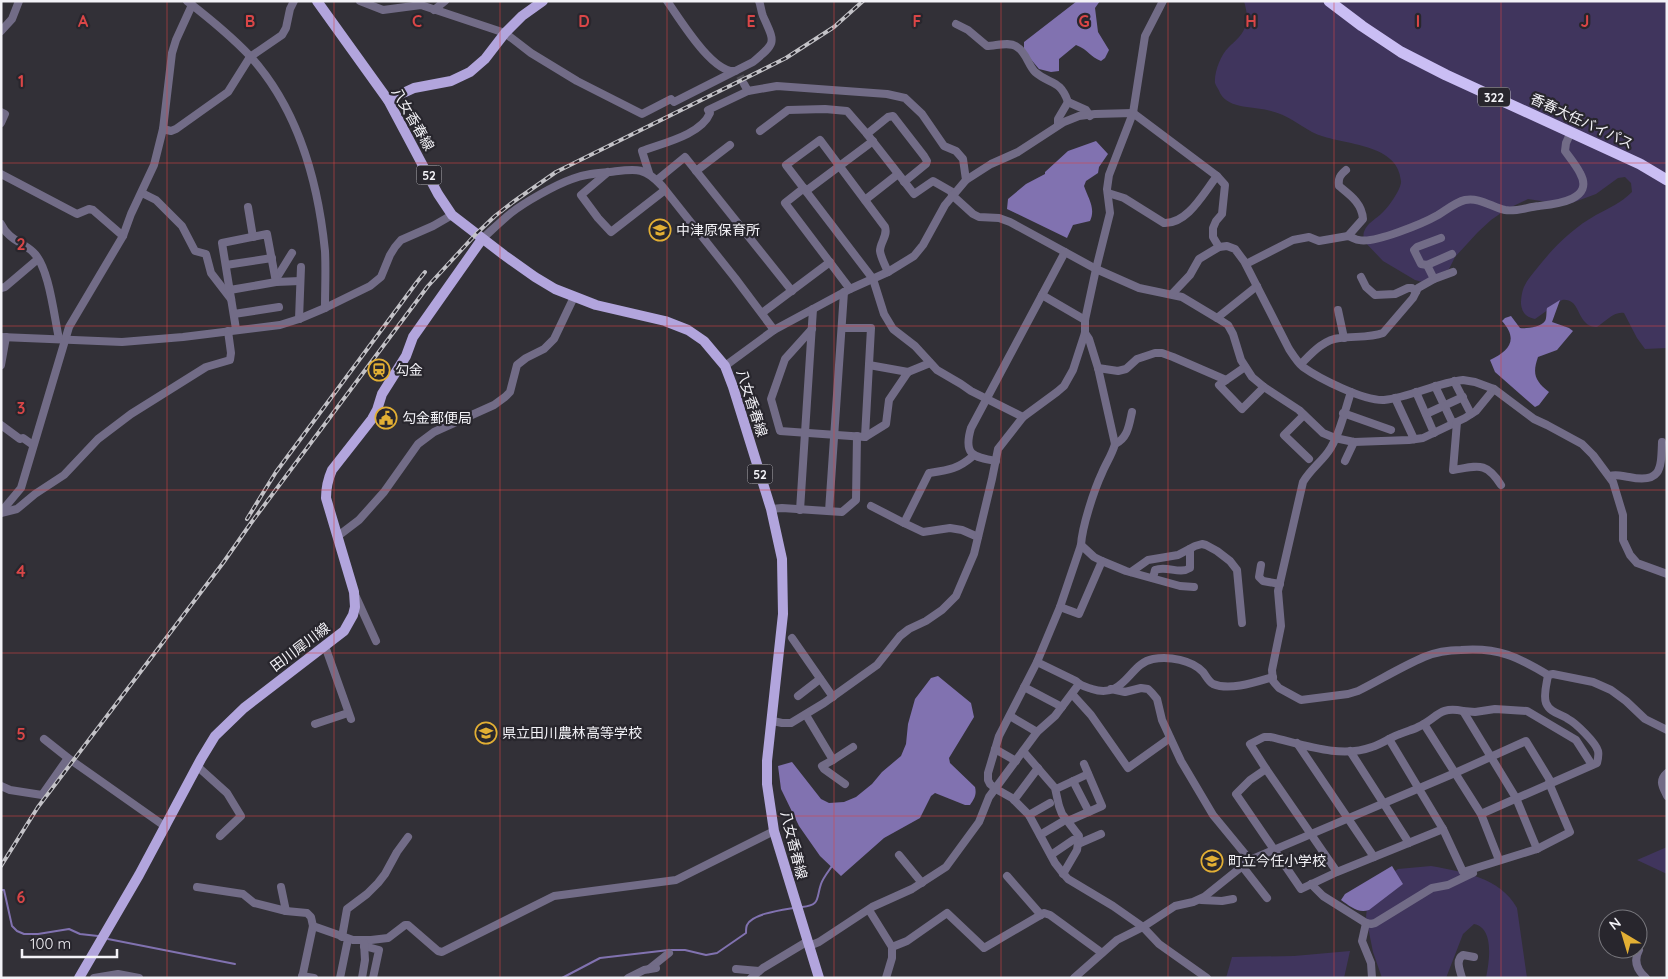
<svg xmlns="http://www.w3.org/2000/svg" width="1668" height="979" viewBox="0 0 1668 979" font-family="Quicksand,'Noto Sans JP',sans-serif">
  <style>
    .green { fill: #40355d }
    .water { fill: #8172b0 }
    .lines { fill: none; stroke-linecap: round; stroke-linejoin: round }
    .stream { stroke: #8172b0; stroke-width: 2 }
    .minor-tunnel { stroke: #4f4d54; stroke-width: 8; stroke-dasharray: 8 4; stroke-linecap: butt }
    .minor { stroke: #726c87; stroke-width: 8 }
    .major { stroke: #b2a5dd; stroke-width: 10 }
    .highway { stroke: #cabef4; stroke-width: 11 }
    .rail-casing { stroke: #c3c2c7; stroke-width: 4 }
    .rail { stroke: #28262d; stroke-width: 2; stroke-dasharray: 5.5; stroke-linecap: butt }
    .grid { fill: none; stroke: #da4647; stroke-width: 1; stroke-opacity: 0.55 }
    .labels { text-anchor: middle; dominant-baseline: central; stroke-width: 4.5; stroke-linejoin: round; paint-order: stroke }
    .shield { fill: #28262d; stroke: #b6b5ba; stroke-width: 1 }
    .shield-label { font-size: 12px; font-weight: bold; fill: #f3f2f7 }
    .street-label { font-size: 14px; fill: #f3f2f7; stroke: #28262d }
    .poi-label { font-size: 14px; fill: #f3f2f7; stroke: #28262d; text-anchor: start }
    .grid-label { font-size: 16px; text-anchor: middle; font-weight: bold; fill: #da4647; stroke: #28262d; stroke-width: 4.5; stroke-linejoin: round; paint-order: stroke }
  </style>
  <rect width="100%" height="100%" fill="#323037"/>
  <g class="green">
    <path d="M1244,1h423v347l-22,1 -8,-11 -13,-25c-10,-2 -19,9 -27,14 -4,0 -9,-1 -12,-5 -8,-8 -8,-24 -23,-22l-27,19c-9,-2 -13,-6 -14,-15 0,-6 1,-14 4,-19 2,-5 6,-9 9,-13 17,-22 37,-43 62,-57 13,-7 25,-12 36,-23l-1,-9 -6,-6 -7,1 -22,16 -27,10h-9l-32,-5 -21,10 -16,11 -13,12 -23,25 -6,12 -27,13 -7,-2 -32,-19 -20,-21c1,-3 0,-6 1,-8 3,-9 12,-13 18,-19 6,-5 20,-25 19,-32 -3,-40 -62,-35 -89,-49 -14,-8 -25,-17 -41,-21 -15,-5 -42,-1 -51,-18 -1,-3 -4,-7 -5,-10 -1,-11 6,-28 13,-35 7,-7 16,-14 18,-24 2,-9 0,-15 -2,-23z"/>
    <polygon points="1667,847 1667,874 1637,860"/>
    <path d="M1431,866c32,6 69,11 86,42l10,70h-41c3,-15 9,-50 -12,-54l-11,10 -17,44h-64l-9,-26 -7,-35 1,-9 22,-33 9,-6z"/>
    <polygon points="1350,951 1344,978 1226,978 1232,957 1294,956"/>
  </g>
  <g class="water">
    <path d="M1077,1h23l-5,7 3,24 11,18 -4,8 -4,3c-11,-4 -12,-11 -25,-16l-17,14v12l-8,1 -12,-3 -15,-18v-9z"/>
    <path d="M1096,141l12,13 -9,13 -1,6 -12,8 -2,5c4,12 12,22 6,35l-17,4 -6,13 -60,-29 1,-10 18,-15 19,-10v-2l23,-21z"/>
    <path d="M1560,300l-8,22 17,6 4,3 -16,19 -19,7c-6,17 -3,24 11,35l-10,13 -4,2 -40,-35 -5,-12c19,-9 29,-20 12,-39l3,-3 6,-2 9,12c6,1 21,-1 25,-7 2,-3 1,-9 2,-13z"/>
    <path d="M938,676l33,27 3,14 -25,41 1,5 25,24c2,8 -1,12 -5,18h-5l-30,-12 -4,3 -11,22 -36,20 -43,38 -21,-20 -21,-30 -18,-37 -3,-23 14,-4 29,37 8,4 15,-1 12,-5 16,-13 10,-12 19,-16 5,-12 2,-20 7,-25 16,-21z"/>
    <path d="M1392,866l11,18 -34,26c-11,4 -19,-4 -28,-10l4,-6z"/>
  </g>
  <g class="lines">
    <g class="stream">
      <polyline points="1,890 4,890 12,926 17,931 24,934 38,934 69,929 80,934 98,936"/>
      <path d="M802,907c19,-2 14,-9 19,-23 2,-6 7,-12 11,-18"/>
      <polyline points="108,939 235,964"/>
      <path d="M562,978l38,-20 69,-8h16l21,5 11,-2 29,-20c0,-3 0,-6 1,-8 5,-11 34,-15 46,-17"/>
    </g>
    <polyline class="minor-tunnel" points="740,76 744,84"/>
    <g class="minor">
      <path d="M187,1c22,17 44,35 63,55 49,54 68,125 75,195 1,19 0,38 0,57"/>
      <path d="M360,1l23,9 38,-5 84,28 26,20 46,28 65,33 29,-15 3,3 79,-40c24,-20 22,-19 10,-46 -2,-5 -2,-10 -4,-15"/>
      <path d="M667,1c13,18 45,72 68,70"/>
      <polyline points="434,10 445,1"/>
      <path d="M956,24l12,6 19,16c9,0 23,-5 30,1 9,5 11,18 18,25 15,13 25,7 33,30l18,8 4,6"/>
      <polyline points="1,31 12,19 19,1"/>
      <polyline points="1,112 5,114 1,123"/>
      <polyline points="1058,125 1058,119 1068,102"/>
      <polyline points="163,129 171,131 176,129 228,92 250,57 282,35 286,28 290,9 294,1"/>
      <polyline points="760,131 788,110 825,109 847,111 867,134 914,194 933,181 954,193"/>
      <polyline points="867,134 888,117 893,116 924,156 927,161 926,164 904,182"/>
      <polyline points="696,171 730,145"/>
      <polyline points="608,172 581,195 598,218 611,232 665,190"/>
      <path d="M649,173l-7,-22c21,-8 59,-16 68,-38l-2,-3 40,-19"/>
      <polyline points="1,174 77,214 89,209 93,210 123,236"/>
      <polyline points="657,180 685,157 792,291"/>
      <polyline points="966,180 991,164 1018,152 1064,122 1079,116 1095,114 1133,113 1217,176 1225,185 1222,214 1216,221 1213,228 1213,237 1219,247"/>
      <polyline points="804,188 785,203 850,289"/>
      <polyline points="806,191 873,141"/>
      <polyline points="142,193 156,200 182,226 195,251 206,254 211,273 231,299"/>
      <path d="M1108,193l16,5 40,25c24,1 40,-31 53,-47"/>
      <polyline points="952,195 973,214 979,217 999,218 1010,222 1096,269 1139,288 1182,297 1217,318 1228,325 1233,334 1241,360 1252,377 1264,387 1299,410 1323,433 1335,438 1354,442 1409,440 1423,438 1465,418 1476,411 1494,389"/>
      <polyline points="865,200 898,174"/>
      <polyline points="248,207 253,237"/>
      <path d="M1,224c7,15 21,18 32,28 16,14 21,64 26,87"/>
      <path d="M1348,236c4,1 8,4 11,4 15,4 65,-17 79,-25 8,-5 18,-13 27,-15 14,-3 27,7 40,10 11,2 23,-3 34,-4 17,-2 56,-6 41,-33 -4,-8 -10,-15 -15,-22l1,-8 5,-11"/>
      <path d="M482,239c10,-9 19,-18 29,-26 14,-11 44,-28 61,-34 12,-5 25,-6 38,-7 25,-3 34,-6 52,14l73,92 39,52"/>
      <path d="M1246,264l47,-24 16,-3 10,4 29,-5 15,-17c-1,-16 -13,-24 -24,-33 -1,-8 1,-11 7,-16"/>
      <polyline points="226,265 272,258"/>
      <polyline points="1427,265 1452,254"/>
      <path d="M888,272c-3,-7 -7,-14 -8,-21 0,-9 8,-15 5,-24l-65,-87 -34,25 87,114 11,35 9,15 22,17 22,24 24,14 10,7 52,26"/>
      <polyline points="1361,277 1366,287 1375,295 1395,294 1408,288 1412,288 1416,292"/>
      <polyline points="276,279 292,253"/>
      <polyline points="1434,279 1427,265 1421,264 1414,250 1417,247 1441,238"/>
      <polyline points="276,282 300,281"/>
      <polyline points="1,288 5,287 38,259"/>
      <polyline points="230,290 276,282 267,234 222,243 236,329"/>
      <path d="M1172,294l18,-19 9,-16 20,-12 8,-1 8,3 9,12 45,88c4,6 8,13 14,18 17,12 61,34 81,33 27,-3 52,-17 79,-20l12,2 19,7 40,30 13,6 35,19 11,11 20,27 10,33v25l7,15 7,8 30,11"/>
      <polyline points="1042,295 1085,320"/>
      <polyline points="1338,310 1344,338"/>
      <polyline points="762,313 830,262"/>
      <polyline points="234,314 279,307"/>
      <polyline points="1217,318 1257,286"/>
      <polyline points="299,319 301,267"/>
      <polyline points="842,328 871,328 865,437"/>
      <polyline points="812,329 785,359 771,399 780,431 865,437 886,424 889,400 908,372 930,363"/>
      <path d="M1085,333l4,6 9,29 17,76c-3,11 -9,19 -13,29 -8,17 -20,54 -21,72l-21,62 -23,55 -38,74 -11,37v7l2,4 6,5 16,9 17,17 26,48 7,9 6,7 45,27 30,21 16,17 48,34"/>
      <polyline points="1,337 122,342 183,337 280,325 299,319 325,308 370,286 381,277 390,255 395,247 401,240 433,226 452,215"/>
      <path d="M1301,364c10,-10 23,-25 39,-26 14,-2 30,0 43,-5l30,-35 5,-10 16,-9 19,-7"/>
      <polyline points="1,365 6,337"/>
      <polyline points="869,365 908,372"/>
      <polyline points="725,366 774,330 850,289 888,272 914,256 923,245 945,205 966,180 963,159 956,151 944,146 922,114 905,98 887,94 777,86 748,91 744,84"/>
      <polyline points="1245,367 1219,385 1242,409 1264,387"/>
      <polyline points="1098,368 1118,371 1126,369 1137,359 1155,353 1162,353 1173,357 1226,380"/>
      <polyline points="1454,381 1471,414"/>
      <polyline points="1435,386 1453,424"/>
      <path d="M1351,392c-6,18 -12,45 -23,60 -8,11 -17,17 -25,30l-25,109 3,35 -9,44 1,11 6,7 22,12 47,-6 10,-3c22,-11 43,-24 66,-34 12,-5 24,-7 37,-7 37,-3 57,7 87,25l5,-1 40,8 18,8 15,11 19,18 22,11"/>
      <polyline points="1416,392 1434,433"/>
      <polyline points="1395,398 1414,439"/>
      <polyline points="1343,413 1391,430"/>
      <polyline points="1426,414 1463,397"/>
      <polyline points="1304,415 1284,435 1309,459"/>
      <path d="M1457,422l-4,48c25,-4 33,-9 48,15"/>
      <polyline points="1,425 20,439 23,438 33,445"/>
      <path d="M1115,444c13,-6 14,-19 17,-32"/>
      <path d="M973,456c-15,13 -24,14 -44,17l-25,50 19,9 27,-4 12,2 16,7"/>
      <path d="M996,461c-23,-4 -33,-6 -25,-33l94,-176"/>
      <polyline points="1345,461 1354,442"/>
      <path d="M1610,476c6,-2 12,0 19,1 33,7 32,-9 33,-35"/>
      <polyline points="871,506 904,523"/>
      <polyline points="771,509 782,508 842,512 856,500 857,436"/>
      <polyline points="800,510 813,309"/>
      <polyline points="829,511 844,292"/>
      <polyline points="1,512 21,488 69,327 123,236 131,214 154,165 163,129 172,53 176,40 192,5"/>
      <polyline points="1,513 17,509 35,494 64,475 98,439 131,414 206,367 230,360 231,353 228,331"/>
      <polyline points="338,536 359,520 384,492 418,444 434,432 494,405 505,397 510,392 517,365 526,358 544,349 554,339 574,297"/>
      <polyline points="1102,561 1126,571 1180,586 1194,587"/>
      <polyline points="1261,565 1259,577 1263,581 1280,584"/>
      <polyline points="1131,572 1148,560 1178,555 1195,546 1202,544 1206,545 1217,551 1230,561 1237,570 1242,623"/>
      <path d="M1153,578l2,-8c12,-5 24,5 35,-2v-19"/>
      <polyline points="356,597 376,641"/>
      <polyline points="1060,607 1079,614 1102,561 1094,557 1081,545"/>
      <polyline points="792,638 833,697"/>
      <polyline points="325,646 351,719"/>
      <path d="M1037,662l39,19c4,5 10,6 16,8 33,11 37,-26 61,-30 16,-3 39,1 50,13 3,4 6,10 10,12 17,7 43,-2 60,-7"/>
      <polyline points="1024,687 1062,707"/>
      <polyline points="1111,689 1125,692 1141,688 1148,689 1152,693 1157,699 1162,720 1181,761 1213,815 1250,860"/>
      <polyline points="1072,694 1091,715 1128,768 1170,738"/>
      <polyline points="798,696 820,679"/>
      <polyline points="1463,711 1475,712 1495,709 1527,711 1576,740 1592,765"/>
      <polyline points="806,715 833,760 853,747"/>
      <polyline points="1010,716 1037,732"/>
      <polyline points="773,721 782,723 791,723 824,703 877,665 900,636 909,629 926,621 942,610 956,596 974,554 992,479 998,449 1023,417 1057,392 1064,386 1073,370 1085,333 1085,320 1096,269 1110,213 1107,189 1109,175 1133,113 1145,36 1163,1"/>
      <polyline points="315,724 348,713"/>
      <polyline points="1424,724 1481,814 1499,860"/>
      <polyline points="44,739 68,758 166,827"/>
      <polyline points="1297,743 1374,857"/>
      <polyline points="995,749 1016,761"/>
      <polyline points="1023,751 1055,788 1059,806 1062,814 1079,836 1077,850 1063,874"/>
      <polyline points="1350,751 1409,843"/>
      <polyline points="833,760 822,766 824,769 845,784"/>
      <polyline points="197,766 227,793 241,816 220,836"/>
      <path d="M1266,769l-16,-25 14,-7h6c32,7 70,22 102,10 10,-3 19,-10 28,-13 6,-3 13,-4 18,-7 20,-9 20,-21 45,-16l53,87 21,51"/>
      <polyline points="1073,781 1089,812"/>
      <polyline points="1,786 10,790 42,795 68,758"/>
      <polyline points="1056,789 1088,774"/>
      <path d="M1667,796c-4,-9 -9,-15 0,-23"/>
      <polyline points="1014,800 1038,768"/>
      <path d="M1481,814l116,-51c1,-4 2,-8 1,-12 -2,-8 -22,-28 -30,-32 -7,-5 -18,-6 -22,-16 -3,-8 1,-20 2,-28"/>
      <polyline points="1029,815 1050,803"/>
      <polyline points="1068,821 1102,806 1084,764"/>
      <polyline points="1443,829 1463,872 1537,849 1570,832 1549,783"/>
      <polyline points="1040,835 1062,822"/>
      <polyline points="1078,844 1101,834"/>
      <polyline points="899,855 922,883"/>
      <polyline points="1051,855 1073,840"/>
      <polyline points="1242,866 1267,898"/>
      <polyline points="1337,872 1266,769 1250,780 1236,794 1301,889 1337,872 1443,829 1389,739"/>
      <polyline points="1007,876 1041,915"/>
      <polyline points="1311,884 1323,896 1366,923 1371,924 1375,923 1432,888 1448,885 1473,873"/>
      <polyline points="197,887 243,894 254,903 286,911 307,913 311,917 313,926 302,978"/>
      <polyline points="281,887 286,911"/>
      <polyline points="1201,900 1222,901 1233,899"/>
      <polyline points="869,910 892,947 892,958 886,978"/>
      <polyline points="1366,923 1362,941 1371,963 1372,978"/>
      <polyline points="313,926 353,940 371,940 388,938 405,925 408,925 438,951 442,952 554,896 676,880 774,831"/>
      <polyline points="342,937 347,909 367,894 378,883 385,874 397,852 408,837"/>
      <polyline points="364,946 379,950 373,978"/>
      <polyline points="809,946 819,942 872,907 912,889 946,867 979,822 989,797 1037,732 1055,716 1079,684"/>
      <polyline points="892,947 907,941 947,913 984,948 1044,913 1050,915 1102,953"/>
      <path d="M1639,950c-6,11 -2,20 7,28"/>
      <polyline points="649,969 669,953"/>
      <polyline points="736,969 759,971"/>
      <polyline points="302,976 314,978"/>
      <polyline points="94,978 118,974 139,978"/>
      <polyline points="340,978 348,939"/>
      <polyline points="362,978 365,960 364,943"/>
      <polyline points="628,978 644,970 656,968"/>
      <polyline points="751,978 763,968 808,941"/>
      <polyline points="1074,978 1117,940 1143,927 1175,906 1193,902 1204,897 1250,860 1455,773 1526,741 1551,782"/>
      <path d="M1462,978c-2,-8 -7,-18 1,-23l11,2"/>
    </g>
    <g class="major">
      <polyline points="317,1 388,100 438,194 452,215 504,255 535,277 555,289 596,305 665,321 688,330 704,341 725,366 733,387 771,509 782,559 783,614 767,761 767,784 774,831 819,978"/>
      <polyline points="388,100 414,88 451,81 470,72 485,59 505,33 522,16 543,1"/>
      <path d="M79,978l60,-103 62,-116 14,-23 29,-28 100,-77 9,-16 2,-8 -1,-15 -28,-94c0,-10 2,-19 6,-28l40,-51 5,-9 5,-16 24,-38 7,-19 69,-98"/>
    </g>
    <polyline class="highway" points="1329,1 1362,26 1401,52 1446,75 1640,164 1667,180"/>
    <g class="rail-casing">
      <g id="rail">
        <polyline points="247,519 276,472 417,282 425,272"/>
        <polyline points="1,866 38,807 223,563 251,523 428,286 476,234 495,216 513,202 556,172 786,58 834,27 863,1"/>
      </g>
    </g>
    <use href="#rail" class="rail"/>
  </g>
  <path class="grid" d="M167,1v977M334,1v977M500,1v977M667,1v977M834,1v977M1001,1v977M1168,1v977M1334,1v977M1501,1v977M1,163h1666M1,326h1666M1,490h1666M1,653h1666M1,816h1666"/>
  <defs>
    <g id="school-ring" transform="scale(1.125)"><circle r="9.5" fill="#28262d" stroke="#e2af34" stroke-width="1.5"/><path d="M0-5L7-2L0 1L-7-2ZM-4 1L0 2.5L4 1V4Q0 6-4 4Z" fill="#e2af34"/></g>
    <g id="station-ring" transform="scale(1.125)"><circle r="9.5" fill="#28262d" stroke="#e2af34" stroke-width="1.5"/><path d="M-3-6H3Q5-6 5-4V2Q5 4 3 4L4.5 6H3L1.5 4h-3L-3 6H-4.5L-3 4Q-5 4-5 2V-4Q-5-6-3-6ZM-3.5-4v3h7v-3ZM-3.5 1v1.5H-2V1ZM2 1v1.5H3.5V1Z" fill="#e2af34"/></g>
    <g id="civic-ring" transform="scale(1.125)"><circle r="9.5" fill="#28262d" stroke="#e2af34" stroke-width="1.5"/><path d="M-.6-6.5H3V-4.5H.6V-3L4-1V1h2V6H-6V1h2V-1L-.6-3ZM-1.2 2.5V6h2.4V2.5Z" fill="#e2af34"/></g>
  </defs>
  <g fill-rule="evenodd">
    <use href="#school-ring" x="660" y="230"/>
    <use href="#station-ring" x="379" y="370"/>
    <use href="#civic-ring" x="386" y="418"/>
    <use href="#school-ring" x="486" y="733"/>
    <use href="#school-ring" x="1212" y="861"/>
  </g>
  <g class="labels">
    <g class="shield">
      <rect x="1478" y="87.5" width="32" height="19" rx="4"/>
      <rect x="416.5" y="165.5" width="25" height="19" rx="4"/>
      <rect x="747.5" y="464.5" width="25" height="19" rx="4"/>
    </g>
    <g class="shield-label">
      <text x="1494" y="97">322</text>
      <text x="429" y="175">52</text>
      <text x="760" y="474">52</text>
    </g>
    <g class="street-label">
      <text transform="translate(413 119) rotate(60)">八女香春線</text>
      <text transform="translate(1582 121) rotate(25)">香春大任バイパス</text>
      <text transform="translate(752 403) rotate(72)">八女香春線</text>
      <text transform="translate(300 647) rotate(-37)">田川犀川線</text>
      <text transform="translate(794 845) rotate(76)">八女香春線</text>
    </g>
    <g class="poi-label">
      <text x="676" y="230">中津原保育所</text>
      <text x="395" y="370">勾金</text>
      <text x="402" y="418">勾金郵便局</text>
      <text x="502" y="733">県立田川農林高等学校</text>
      <text x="1228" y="861">町立今任小学校</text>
    </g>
  </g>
  <g class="grid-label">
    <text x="83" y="27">A</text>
    <text x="250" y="27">B</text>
    <text x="417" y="27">C</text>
    <text x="584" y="27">D</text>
    <text x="751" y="27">E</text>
    <text x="917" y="27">F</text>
    <text x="1084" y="27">G</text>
    <text x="1251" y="27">H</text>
    <text x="1418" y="27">I</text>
    <text x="1585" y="27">J</text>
    <text x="21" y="87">1</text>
    <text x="21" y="250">2</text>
    <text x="21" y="414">3</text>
    <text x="21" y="577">4</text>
    <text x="21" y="740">5</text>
    <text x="21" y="903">6</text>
  </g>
  <rect width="1668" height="979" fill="none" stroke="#f3f2f7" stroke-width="5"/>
  <g transform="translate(1623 934) rotate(322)"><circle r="24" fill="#28262d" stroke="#79787e"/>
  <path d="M0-4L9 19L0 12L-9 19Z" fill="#e2af34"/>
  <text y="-8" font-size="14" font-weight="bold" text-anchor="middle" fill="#f3f2f7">N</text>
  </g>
  <path d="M22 949v8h95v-8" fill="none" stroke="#f3f2f7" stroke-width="2.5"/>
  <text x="30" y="949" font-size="15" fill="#f3f2f7" stroke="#28262d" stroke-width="4" paint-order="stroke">100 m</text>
</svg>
